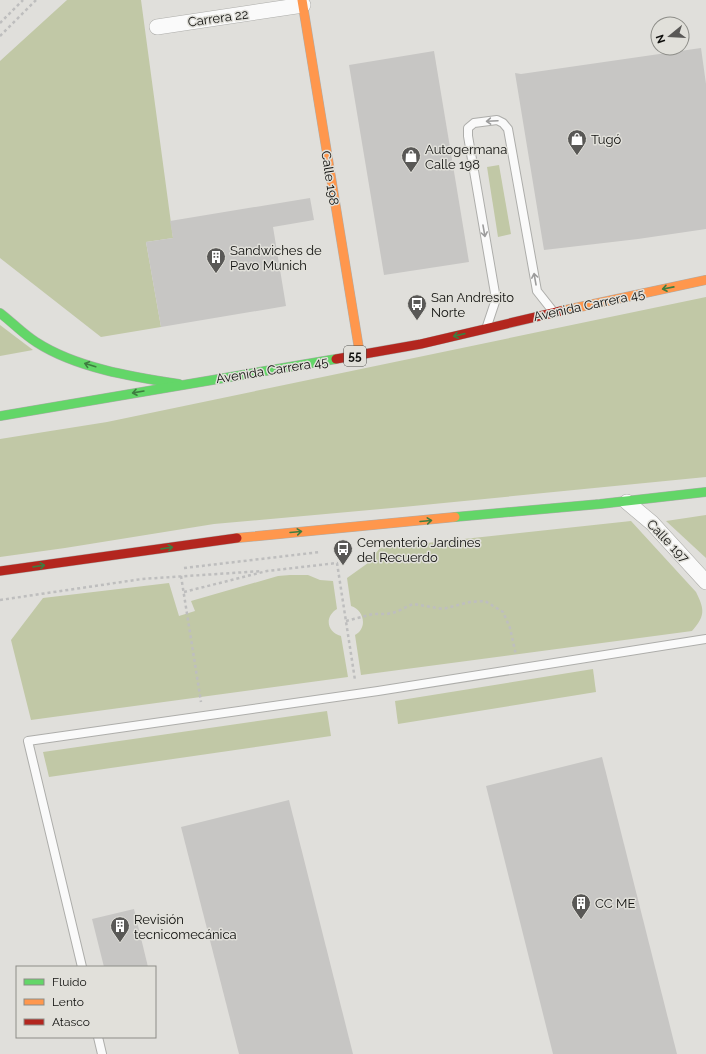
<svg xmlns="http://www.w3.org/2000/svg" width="706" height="1054" viewBox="0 0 706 1054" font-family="Raleway,sans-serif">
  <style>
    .green { fill: #c1c8a6 }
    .building { fill: #c7c6c4 }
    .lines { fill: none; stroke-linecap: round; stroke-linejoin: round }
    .lane-casing { stroke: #adadaa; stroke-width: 10 }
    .street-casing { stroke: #adadaa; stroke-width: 16 }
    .fast-casing { stroke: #adadaa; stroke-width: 10 }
    .slow-casing { stroke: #adadaa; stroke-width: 10 }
    .jam-casing { stroke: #adadaa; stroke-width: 10 }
    .path { stroke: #bebebe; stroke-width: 2.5; stroke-dasharray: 3 3; stroke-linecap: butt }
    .lane { stroke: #fafafa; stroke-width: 8 }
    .street { stroke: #fafafa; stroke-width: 15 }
    .fast { stroke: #63d668; stroke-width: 9 }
    .slow { stroke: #ff974d; stroke-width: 9 }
    .jam { stroke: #b3261e; stroke-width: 9 }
    .oneway { stroke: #9c9c9c }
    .oneway2 { stroke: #3e7d40 }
    .labels { text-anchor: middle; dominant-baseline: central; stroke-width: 3; stroke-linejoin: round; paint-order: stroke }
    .shield { fill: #e1e0da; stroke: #4f4e4b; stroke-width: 1 }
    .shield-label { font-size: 12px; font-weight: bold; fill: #10100e }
    .street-label { font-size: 13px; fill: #10100e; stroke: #e1e0da }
    .poi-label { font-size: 13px; fill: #10100e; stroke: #e1e0da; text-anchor: start }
  </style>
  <rect width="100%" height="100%" fill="#e0dfdb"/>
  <g class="green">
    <polygon points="67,0 141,0 173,238 146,242 161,327 101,337 0,258 0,61"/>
    <polygon points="499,165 511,234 498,237 487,167"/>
    <polygon points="706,297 706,477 403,507 214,524 65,548 0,557 0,439 107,422"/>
    <polygon points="0,325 33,350 0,356"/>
    <polygon points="706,515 706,558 666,521"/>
    <path d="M631,521l65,71c9,18 9,24 -4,39l-331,44 -6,-40c13,-7 9,-25 -4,-29l-4,-28 21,-15 12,-15z"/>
    <path d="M290,575h18l12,5 13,1 4,28c-13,8 -10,23 4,27l7,41 -317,43 -20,-80 32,-42 126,-15 10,33 16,-5 -4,-10 87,-25z"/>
    <polygon points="593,669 596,692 398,724 395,701"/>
    <polygon points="327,711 331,736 49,777 43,752"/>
  </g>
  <g class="building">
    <polygon points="701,48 706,84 706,229 638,239 544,250 515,73 521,74"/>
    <polygon points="434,51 469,262 384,275 349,65"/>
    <polygon points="310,198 314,220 273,227 286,306 161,327 146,242 173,238 170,221"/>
    <polygon points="602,757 677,1054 553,1054 486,786"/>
    <polygon points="289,800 353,1054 239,1054 181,827"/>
    <polygon points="134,909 148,967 104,967 92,919"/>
  </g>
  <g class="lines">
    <g class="lane-casing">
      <g id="lane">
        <polyline points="487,326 496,299 468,136 468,128 474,123 497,120 503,123 508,129 537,291 552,310"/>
        <polyline points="82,967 28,741 378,691 706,639"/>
        <polyline points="98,1037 102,1054"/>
      </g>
    </g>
    <g class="street-casing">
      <g id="street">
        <polyline points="157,27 303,5"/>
        <polyline points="627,502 652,523 706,582"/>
      </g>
    </g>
    <g class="fast-casing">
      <g id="fast">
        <path d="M0,313c12,9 23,21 36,29 40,26 97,35 143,42"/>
        <polyline points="0,416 336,359"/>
        <polyline points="455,517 600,504 706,492"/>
      </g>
    </g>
    <g class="slow-casing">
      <g id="slow">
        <polyline points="302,0 360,355"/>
        <polyline points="561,311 706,280"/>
        <polyline points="237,538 455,517"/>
      </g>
    </g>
    <g class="jam-casing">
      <g id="jam">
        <polyline points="336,359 421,344 561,311"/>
        <polyline points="0,571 237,538"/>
      </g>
    </g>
    <g class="path">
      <polyline points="0,23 23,0"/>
      <polyline points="0,36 36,0"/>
      <polyline points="184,568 320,552"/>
      <polyline points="181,576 201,702"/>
      <polyline points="184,592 267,571 337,563 355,680"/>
      <polyline points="0,600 142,579 262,571"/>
      <polyline points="346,621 373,614 387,614 396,612 413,604 443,609 470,602 485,601 503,612 510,628 516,655"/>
    </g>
    <use href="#lane" class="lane"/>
    <use href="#street" class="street"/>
    <use href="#fast" class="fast"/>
    <use href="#slow" class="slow"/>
    <use href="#jam" class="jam"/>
  </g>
  <defs><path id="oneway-shaft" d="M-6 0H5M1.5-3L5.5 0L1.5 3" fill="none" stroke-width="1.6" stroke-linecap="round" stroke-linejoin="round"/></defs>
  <g class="oneway">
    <use href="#oneway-shaft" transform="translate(492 121) rotate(177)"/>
    <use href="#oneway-shaft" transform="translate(484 231) rotate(80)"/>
    <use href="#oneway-shaft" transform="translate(535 279) rotate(-100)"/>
  </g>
  <g class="oneway2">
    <use href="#oneway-shaft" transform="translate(668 288) rotate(169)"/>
    <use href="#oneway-shaft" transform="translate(459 335) rotate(167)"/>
    <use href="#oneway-shaft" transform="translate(90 365) rotate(-163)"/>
    <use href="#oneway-shaft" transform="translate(138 392) rotate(170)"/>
    <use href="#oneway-shaft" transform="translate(426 521) rotate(-5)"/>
    <use href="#oneway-shaft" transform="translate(296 532) rotate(-5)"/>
    <use href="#oneway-shaft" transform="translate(167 548) rotate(-8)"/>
    <use href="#oneway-shaft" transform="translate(39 566) rotate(-8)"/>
  </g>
  <defs>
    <g id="shop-pin" transform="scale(1)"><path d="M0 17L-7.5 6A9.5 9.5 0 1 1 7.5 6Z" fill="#595856" stroke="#e1e0da"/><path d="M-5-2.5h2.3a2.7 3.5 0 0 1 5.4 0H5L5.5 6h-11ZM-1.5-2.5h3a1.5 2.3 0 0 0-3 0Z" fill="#fff"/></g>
    <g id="building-pin" transform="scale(1)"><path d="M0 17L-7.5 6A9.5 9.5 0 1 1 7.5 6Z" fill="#595856" stroke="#e1e0da"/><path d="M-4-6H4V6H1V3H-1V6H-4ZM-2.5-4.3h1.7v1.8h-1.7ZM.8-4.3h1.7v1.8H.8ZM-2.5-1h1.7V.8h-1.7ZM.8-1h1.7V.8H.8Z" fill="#fff"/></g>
    <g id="bus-pin" transform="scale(1)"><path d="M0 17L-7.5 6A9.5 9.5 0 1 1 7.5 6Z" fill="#595856" stroke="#e1e0da"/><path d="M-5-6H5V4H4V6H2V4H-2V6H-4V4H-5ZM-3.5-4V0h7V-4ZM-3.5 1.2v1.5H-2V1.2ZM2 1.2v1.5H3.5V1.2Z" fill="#fff"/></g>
  </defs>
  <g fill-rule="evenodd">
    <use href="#shop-pin" x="577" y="139"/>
    <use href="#shop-pin" x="411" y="156"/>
    <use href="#building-pin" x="216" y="257"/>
    <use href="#bus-pin" x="417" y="304"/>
    <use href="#bus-pin" x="343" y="549"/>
    <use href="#building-pin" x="581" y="903"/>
    <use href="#building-pin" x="120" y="926"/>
  </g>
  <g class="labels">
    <rect class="shield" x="344" y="346" width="22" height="20" rx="3"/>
    <g class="shield-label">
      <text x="355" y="356">55</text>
    </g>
    <g class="street-label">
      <text transform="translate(218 18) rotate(-8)">Carrera 22</text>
      <text transform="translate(330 178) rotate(81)">Calle 198</text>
      <text transform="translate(589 305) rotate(-12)">Avenida Carrera 45</text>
      <text transform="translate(272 370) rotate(-9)">Avenida Carrera 45</text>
      <text transform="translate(668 541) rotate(46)">Calle 197</text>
    </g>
    <g class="poi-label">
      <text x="591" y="139">Tugó</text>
      <text x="425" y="149">Autogermana<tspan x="425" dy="15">Calle 198</tspan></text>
      <text x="230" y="250">Sandwiches de<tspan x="230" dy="15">Pavo Munich</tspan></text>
      <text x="431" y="297">San Andresito<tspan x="431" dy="15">Norte</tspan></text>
      <text x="357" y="542">Cementerio Jardines<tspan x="357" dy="15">del Recuerdo</tspan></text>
      <text x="595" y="903">CC ME</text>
      <text x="134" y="919">Revisión<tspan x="134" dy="15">tecnicomecánica</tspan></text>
    </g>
  </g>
  <rect x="16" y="966" width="140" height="72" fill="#e1e0da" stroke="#8d8d88"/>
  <rect x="24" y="979" width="20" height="6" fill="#63d668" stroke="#8d8d88"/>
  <text x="52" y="986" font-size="12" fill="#10100e">Fluido</text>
  <rect x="24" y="999" width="20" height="6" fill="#ff974d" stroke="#8d8d88"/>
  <text x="52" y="1006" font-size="12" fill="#10100e">Lento</text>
  <rect x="24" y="1019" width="20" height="6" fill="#b3261e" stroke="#8d8d88"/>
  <text x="52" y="1026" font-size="12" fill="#10100e">Atasco</text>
  <g transform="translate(670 36) rotate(252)"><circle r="19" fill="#e1e0da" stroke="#8d8d88"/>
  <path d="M0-3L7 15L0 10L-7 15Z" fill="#595856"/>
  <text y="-6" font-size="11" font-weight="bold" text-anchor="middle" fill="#10100e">N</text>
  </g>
</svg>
